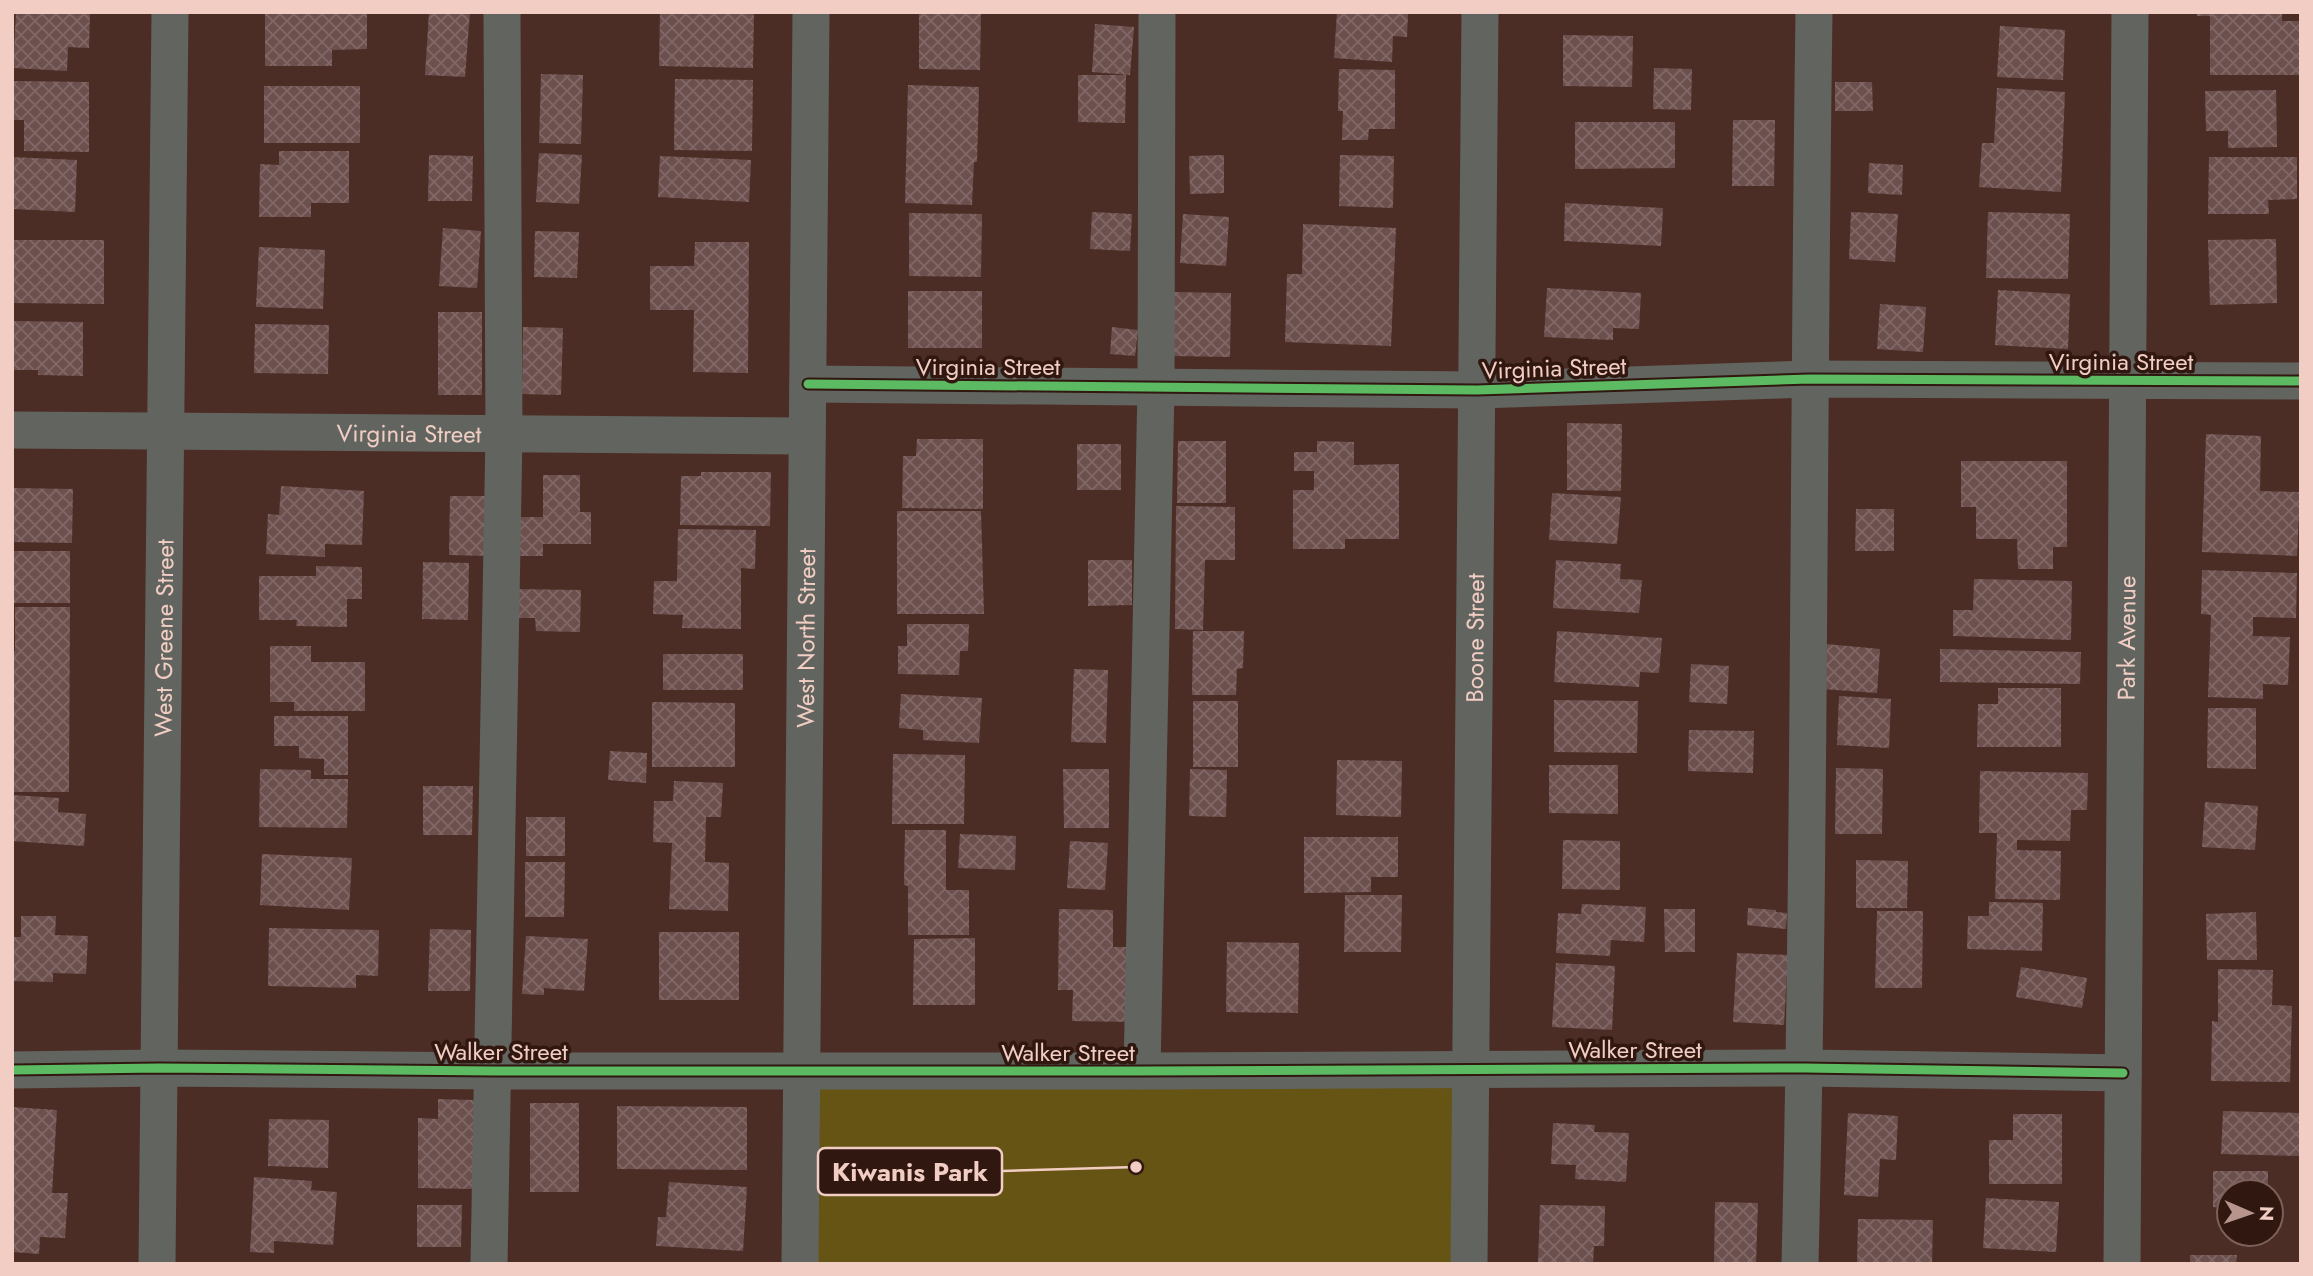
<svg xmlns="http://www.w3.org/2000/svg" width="2313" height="1276" viewBox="0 0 2313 1276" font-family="Jost,sans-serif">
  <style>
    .green { fill: #655414 }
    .building { fill: url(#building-cross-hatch) }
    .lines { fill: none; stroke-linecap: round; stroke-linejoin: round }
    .minor { stroke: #62655f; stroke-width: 37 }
    .cycleway-casing { stroke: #301710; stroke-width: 13 }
    .cycleway { stroke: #5cba63; stroke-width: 9 }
    .labels { text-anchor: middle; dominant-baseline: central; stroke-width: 7; stroke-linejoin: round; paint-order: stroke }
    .street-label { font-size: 24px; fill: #f1cdc3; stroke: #301710 }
    .leader { fill: none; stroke: #f1cdc3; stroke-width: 2.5 }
    .callout-dot { fill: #f1cdc3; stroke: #301710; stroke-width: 2.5 }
    .callout { fill: #301710; stroke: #f1cdc3; stroke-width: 2.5 }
    .callout-label { font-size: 26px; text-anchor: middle; font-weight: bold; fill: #f1cdc3 }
  </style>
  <defs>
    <pattern id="building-cross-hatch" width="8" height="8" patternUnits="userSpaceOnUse" patternTransform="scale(1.75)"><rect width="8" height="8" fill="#6b504e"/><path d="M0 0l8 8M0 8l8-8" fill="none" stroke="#816866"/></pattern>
  </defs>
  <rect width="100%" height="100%" fill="#4c2d25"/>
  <polygon class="green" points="1471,1069 1469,1264 800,1264 802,1071"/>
  <g class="building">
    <polygon points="16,12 90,12 89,48 68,47 67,71 13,68"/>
    <polygon points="305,12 367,12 367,49 332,50 332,66 265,66 265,13"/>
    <polygon points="429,12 470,12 465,77 425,75"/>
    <polygon points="660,12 754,12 753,68 659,66"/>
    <polygon points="919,12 981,12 980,70 919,69"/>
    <polygon points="1337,12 1408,14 1407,37 1393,36 1392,62 1334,58"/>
    <polygon points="2197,12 2282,12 2282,21 2301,21 2301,75 2210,75 2210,16 2197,16"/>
    <polygon points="1095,24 1134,27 1130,75 1092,72"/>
    <polygon points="2000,26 2065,30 2063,80 1997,77"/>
    <polygon points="1563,35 1633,36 1632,87 1563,86"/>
    <polygon points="1654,68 1692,69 1691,110 1653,109"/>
    <polygon points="1339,69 1395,70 1395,129 1369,129 1368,140 1342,140 1343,111 1338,111"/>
    <polygon points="541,74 583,75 581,144 539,143"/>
    <polygon points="1078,75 1126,75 1125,123 1078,122"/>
    <polygon points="675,79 753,80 752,151 674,150"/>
    <polygon points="12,81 89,82 89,152 24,151 24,120 12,120"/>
    <polygon points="1835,82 1872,82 1873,111 1835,111"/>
    <polygon points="908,85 979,87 977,162 974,162 972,205 905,203"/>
    <rect x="264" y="86" width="96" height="57"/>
    <polygon points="1997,88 2065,92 2061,192 1979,187 1982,143 1994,143"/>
    <polygon points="2276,90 2277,147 2228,148 2228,131 2206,131 2205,91"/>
    <polygon points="1733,120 1775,120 1774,186 1732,186"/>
    <polygon points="1575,122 1675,122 1675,168 1575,169"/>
    <polygon points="279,151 349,151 349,203 311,203 311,217 259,217 260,164 279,165"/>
    <polygon points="539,153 582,155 579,204 536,202"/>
    <polygon points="429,155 473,156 472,201 428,201"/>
    <polygon points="1224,155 1224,193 1190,194 1189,156"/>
    <polygon points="1340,155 1394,156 1393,208 1339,206"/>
    <polygon points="660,156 751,160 749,202 658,197"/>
    <polygon points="12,157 77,160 75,212 12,209"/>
    <polygon points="2209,157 2297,157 2297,199 2268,200 2269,214 2208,214"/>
    <polygon points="1869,163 1903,165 1902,195 1868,193"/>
    <polygon points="1565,203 1663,208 1661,246 1564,241"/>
    <polygon points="1092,212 1132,214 1130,251 1090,249"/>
    <polygon points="1851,212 1898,214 1895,262 1849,259"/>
    <polygon points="1988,212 2070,214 2068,279 1986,278"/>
    <polygon points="909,213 982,214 981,277 909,276"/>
    <polygon points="1183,214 1229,217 1226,266 1180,263"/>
    <polygon points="1303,224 1396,228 1391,346 1285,342 1287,274 1302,274"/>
    <polygon points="443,228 481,231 477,288 439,286"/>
    <polygon points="535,231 579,232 577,278 534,277"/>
    <polygon points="2276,239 2277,303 2210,305 2208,240"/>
    <polygon points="12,240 104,240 104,304 12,303"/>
    <polygon points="695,242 749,242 748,373 693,372 694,310 650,310 650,266 694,266"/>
    <polygon points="259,247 325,250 323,309 256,307"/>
    <polygon points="1547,288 1641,293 1639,329 1613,328 1613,340 1544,337"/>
    <polygon points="1998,290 2070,294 2068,349 1995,345"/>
    <rect x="908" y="291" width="74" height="57"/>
    <polygon points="1171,292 1231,293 1230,357 1170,356"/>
    <polygon points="1880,304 1926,307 1923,352 1877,349"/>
    <rect x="438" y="312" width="44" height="83"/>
    <polygon points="12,321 83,322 83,376 38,375 38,370 12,370"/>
    <polygon points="255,324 329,325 328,374 254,373"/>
    <polygon points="523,327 563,328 561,395 522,394"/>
    <polygon points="1112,327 1138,330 1135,356 1110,354"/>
    <polygon points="1567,423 1622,424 1621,491 1567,490"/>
    <polygon points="2206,434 2261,436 2260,491 2300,492 2297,556 2202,552"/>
    <polygon points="917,439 983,439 983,509 902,508 903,456 916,456"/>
    <polygon points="1178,441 1226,441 1226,503 1177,503"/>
    <polygon points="1317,441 1354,442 1354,465 1399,464 1399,539 1345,539 1345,549 1293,549 1293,490 1314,490 1314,471 1294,471 1294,452 1317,452"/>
    <rect x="1077" y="444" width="44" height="46"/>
    <polygon points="1961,461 2067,461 2067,547 2053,547 2053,569 2018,569 2017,539 1976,539 1976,507 1961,507"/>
    <polygon points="701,472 771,472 770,526 680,525 681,476 701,476"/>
    <polygon points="543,475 580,475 580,512 591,512 591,544 543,544 543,556 516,556 516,517 543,517"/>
    <polygon points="281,486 364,491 362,545 325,544 325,557 266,554 268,514 279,515"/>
    <polygon points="12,488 73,489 72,543 12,542"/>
    <polygon points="1552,493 1621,497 1617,544 1549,540"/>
    <polygon points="450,496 488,496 488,556 449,555"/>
    <polygon points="1176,506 1235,507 1235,560 1205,560 1203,630 1175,629"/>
    <polygon points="1856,509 1894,509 1894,551 1855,551"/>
    <polygon points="897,511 981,511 984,614 897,614"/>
    <polygon points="678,529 756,530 755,569 741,568 741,629 682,628 683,615 653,614 654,581 677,581"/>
    <rect x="12" y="551" width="58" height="52"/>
    <polygon points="1088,560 1132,560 1132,605 1088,606"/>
    <polygon points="1556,560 1621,564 1620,579 1642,580 1639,613 1553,608"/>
    <polygon points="423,562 469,563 468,620 422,619"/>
    <polygon points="316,566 362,567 362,599 347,599 347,627 296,626 297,620 259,620 259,576 316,576"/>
    <polygon points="2202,570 2297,573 2296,618 2253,617 2253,636 2290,637 2288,685 2263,684 2263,699 2208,697 2211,615 2201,614"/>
    <polygon points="1974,579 2072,581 2071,640 1953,636 1953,610 1973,610"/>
    <polygon points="512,589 581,590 580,632 536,631 535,618 511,618"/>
    <polygon points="15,607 70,607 69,792 12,792 12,651 15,651"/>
    <polygon points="907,624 969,624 968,651 960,651 959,675 898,674 898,646 907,646"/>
    <polygon points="1193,631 1244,631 1243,668 1237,669 1236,695 1192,695"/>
    <polygon points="1557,631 1662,638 1659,673 1640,672 1639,687 1554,682"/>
    <polygon points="1826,644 1880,649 1877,693 1822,689"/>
    <polygon points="270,646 311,646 311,662 365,662 365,711 294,711 294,702 270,702"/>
    <polygon points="1940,649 2081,652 2080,684 1940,682"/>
    <rect x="663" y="654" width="80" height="36"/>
    <polygon points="1691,664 1729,666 1727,704 1689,702"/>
    <polygon points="1074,669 1108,670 1106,743 1071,742"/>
    <polygon points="1998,688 2061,688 2061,747 1977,747 1978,704 1998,704"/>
    <polygon points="901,694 982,698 979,743 923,740 923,730 899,728"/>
    <polygon points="1839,696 1891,699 1889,748 1837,745"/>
    <polygon points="1554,700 1638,701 1637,753 1554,752"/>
    <rect x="1193" y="701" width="45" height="66"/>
    <polygon points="652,702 735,703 735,767 652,767"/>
    <polygon points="2208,708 2256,708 2256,769 2207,768"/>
    <polygon points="274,716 348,716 348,775 324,775 324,759 299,758 299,746 274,746"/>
    <polygon points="1689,730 1754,731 1753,773 1688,771"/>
    <polygon points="610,751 647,753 646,783 608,780"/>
    <polygon points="893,754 965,755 964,824 892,824"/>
    <polygon points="1337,760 1402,761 1401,817 1336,815"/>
    <polygon points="1549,765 1618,765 1618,814 1549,813"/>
    <polygon points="1836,768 1883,769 1882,834 1835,834"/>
    <polygon points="260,769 311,770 311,779 348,779 347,828 259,827"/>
    <polygon points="1063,769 1109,769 1109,828 1064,828"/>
    <polygon points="1190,769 1227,770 1226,817 1189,816"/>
    <polygon points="1980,771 2088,773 2087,810 2071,810 2070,841 2017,840 2017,850 2061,851 2060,900 1995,899 1997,833 1979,833"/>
    <polygon points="674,781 723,783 721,817 706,817 705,862 729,863 728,911 669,909 672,843 653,842 654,801 673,801"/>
    <polygon points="423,786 473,786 472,835 423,835"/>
    <polygon points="12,795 59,798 58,812 86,814 84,846 12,841"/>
    <polygon points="2205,802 2258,806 2255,850 2202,847"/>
    <rect x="526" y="817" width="39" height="39"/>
    <polygon points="905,830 946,830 946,890 969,890 969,935 908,935 908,886 904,885"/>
    <polygon points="960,834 1016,836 1015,870 958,868"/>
    <polygon points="1304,837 1398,837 1398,877 1371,877 1371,892 1304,893"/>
    <polygon points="1563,840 1620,841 1620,890 1562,889"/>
    <polygon points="1070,841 1108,843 1105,890 1067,888"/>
    <polygon points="262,854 352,858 349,910 260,905"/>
    <polygon points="1856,860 1908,861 1907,908 1856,908"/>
    <polygon points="525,862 565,862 564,917 525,917"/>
    <polygon points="1345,895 1402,895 1401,952 1344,952"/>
    <polygon points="1989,902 2043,903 2042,951 1967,949 1968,916 1989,916"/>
    <polygon points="1582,904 1646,907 1644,942 1611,940 1610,956 1556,953 1558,913 1581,914"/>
    <polygon points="1748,908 1776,910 1776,912 1787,913 1786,929 1747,925"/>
    <polygon points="1059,909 1113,910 1113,947 1134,947 1132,1022 1072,1021 1073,990 1058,990"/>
    <polygon points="1664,909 1695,909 1695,952 1665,952"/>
    <polygon points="1877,911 1923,911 1922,988 1875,988"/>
    <polygon points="2256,912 2257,960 2207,960 2206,914"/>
    <polygon points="21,916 56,916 55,935 88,936 86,974 53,973 53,982 12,981 12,937 21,937"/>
    <polygon points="269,928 379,930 378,976 356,975 356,988 268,986"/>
    <polygon points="430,929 471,930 470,991 428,991"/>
    <rect x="659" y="932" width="80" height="68"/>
    <polygon points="526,936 588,939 584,991 544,988 544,995 522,994"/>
    <polygon points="975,938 975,1005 913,1005 914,939"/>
    <polygon points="1227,942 1299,943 1298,1013 1226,1012"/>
    <polygon points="1737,953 1788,955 1784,1025 1733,1022"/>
    <polygon points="1556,963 1615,966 1612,1030 1552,1027"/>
    <polygon points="2021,967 2087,978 2082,1008 2016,997"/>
    <polygon points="2218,969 2273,970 2272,1005 2292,1006 2290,1082 2211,1081 2212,1021 2218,1022"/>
    <polygon points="438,1099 475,1100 474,1189 418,1188 418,1118 438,1119"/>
    <rect x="530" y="1103" width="49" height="89"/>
    <polygon points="617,1106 747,1107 747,1170 617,1169"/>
    <polygon points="12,1107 57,1110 52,1193 68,1193 65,1238 40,1237 39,1254 12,1252"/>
    <polygon points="2223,1111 2301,1113 2301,1156 2221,1154"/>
    <polygon points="1848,1113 1898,1116 1896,1160 1880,1159 1878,1197 1844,1195"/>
    <polygon points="2013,1114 2062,1114 2062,1184 1989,1184 1989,1140 2013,1140"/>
    <polygon points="269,1119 329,1120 328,1168 268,1166"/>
    <polygon points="1553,1123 1595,1125 1594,1132 1629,1133 1626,1182 1575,1179 1576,1165 1551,1164"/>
    <polygon points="2213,1171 2268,1171 2268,1192 2229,1192 2229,1208 2213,1207"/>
    <polygon points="254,1177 312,1181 311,1190 337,1192 333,1245 274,1241 274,1253 250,1252"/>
    <polygon points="669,1182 747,1187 743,1251 656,1246 658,1217 666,1217"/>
    <polygon points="1986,1198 2059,1202 2056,1252 1983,1248"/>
    <polygon points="1715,1202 1758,1203 1756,1264 1714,1264"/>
    <polygon points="417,1205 462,1205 461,1247 417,1247"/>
    <polygon points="1540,1205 1605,1206 1604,1246 1594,1246 1593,1264 1538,1264"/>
    <polygon points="1858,1219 1933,1220 1932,1264 1857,1264"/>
    <polygon points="2190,1255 2237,1255 2236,1264 2190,1264"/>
  </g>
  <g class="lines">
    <g class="minor">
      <polyline points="808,384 1477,390 1809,379 2301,381"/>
      <path id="s1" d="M12,430l795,6"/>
      <polyline points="12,1070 159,1068 493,1071 1142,1071 1805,1068 2123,1073"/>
      <polyline points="1142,1071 1156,387 1157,12"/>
      <path id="s2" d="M157,1264l13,-1252"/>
      <polyline points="489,1264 504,434 502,12"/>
      <path id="s3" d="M800,1264l11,-1252"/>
      <path id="s4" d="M1469,1264l11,-1252"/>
      <path d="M1800,1264c10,-417 8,-835 14,-1252"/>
      <path id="s5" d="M2122,1264l8,-1252"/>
    </g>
    <g class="cycleway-casing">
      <g id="cycleway">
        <polyline points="808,384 1477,390 1809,379 2301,381"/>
        <polyline points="12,1070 159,1068 493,1071 1142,1071 1805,1068 2123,1073"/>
      </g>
    </g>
    <use href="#cycleway" class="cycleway"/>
  </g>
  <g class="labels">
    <g class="street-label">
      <text x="2121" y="361">Virginia Street</text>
      <text x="988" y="366">Virginia Street</text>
      <text transform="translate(1554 368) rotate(-2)">Virginia Street</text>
      <text stroke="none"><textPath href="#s1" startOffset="397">Virginia Street</textPath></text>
      <text stroke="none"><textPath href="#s2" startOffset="626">West Greene Street</textPath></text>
      <text stroke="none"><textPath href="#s3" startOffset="626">West North Street</textPath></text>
      <text stroke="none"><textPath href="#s4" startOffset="626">Boone Street</textPath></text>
      <text stroke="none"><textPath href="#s5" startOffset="626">Park Avenue</textPath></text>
      <text x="1635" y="1049">Walker Street</text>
      <text x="501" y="1051">Walker Street</text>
      <text x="1068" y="1052">Walker Street</text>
    </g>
  </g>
  <path class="leader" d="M1136 1167L1002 1171"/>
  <circle class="callout-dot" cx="1136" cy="1167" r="7"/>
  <rect class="callout" x="818" y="1148" width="184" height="47" rx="7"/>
  <g class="callout-label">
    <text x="910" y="1181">Kiwanis Park</text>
  </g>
  <rect width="2313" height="1276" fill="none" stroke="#f1cdc3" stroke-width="28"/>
  <g transform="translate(2250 1213) rotate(92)"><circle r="33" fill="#301710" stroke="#7d6058" stroke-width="2"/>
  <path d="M0-5L12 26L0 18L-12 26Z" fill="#b7958c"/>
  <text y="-10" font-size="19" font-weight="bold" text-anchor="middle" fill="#f1cdc3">N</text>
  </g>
</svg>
